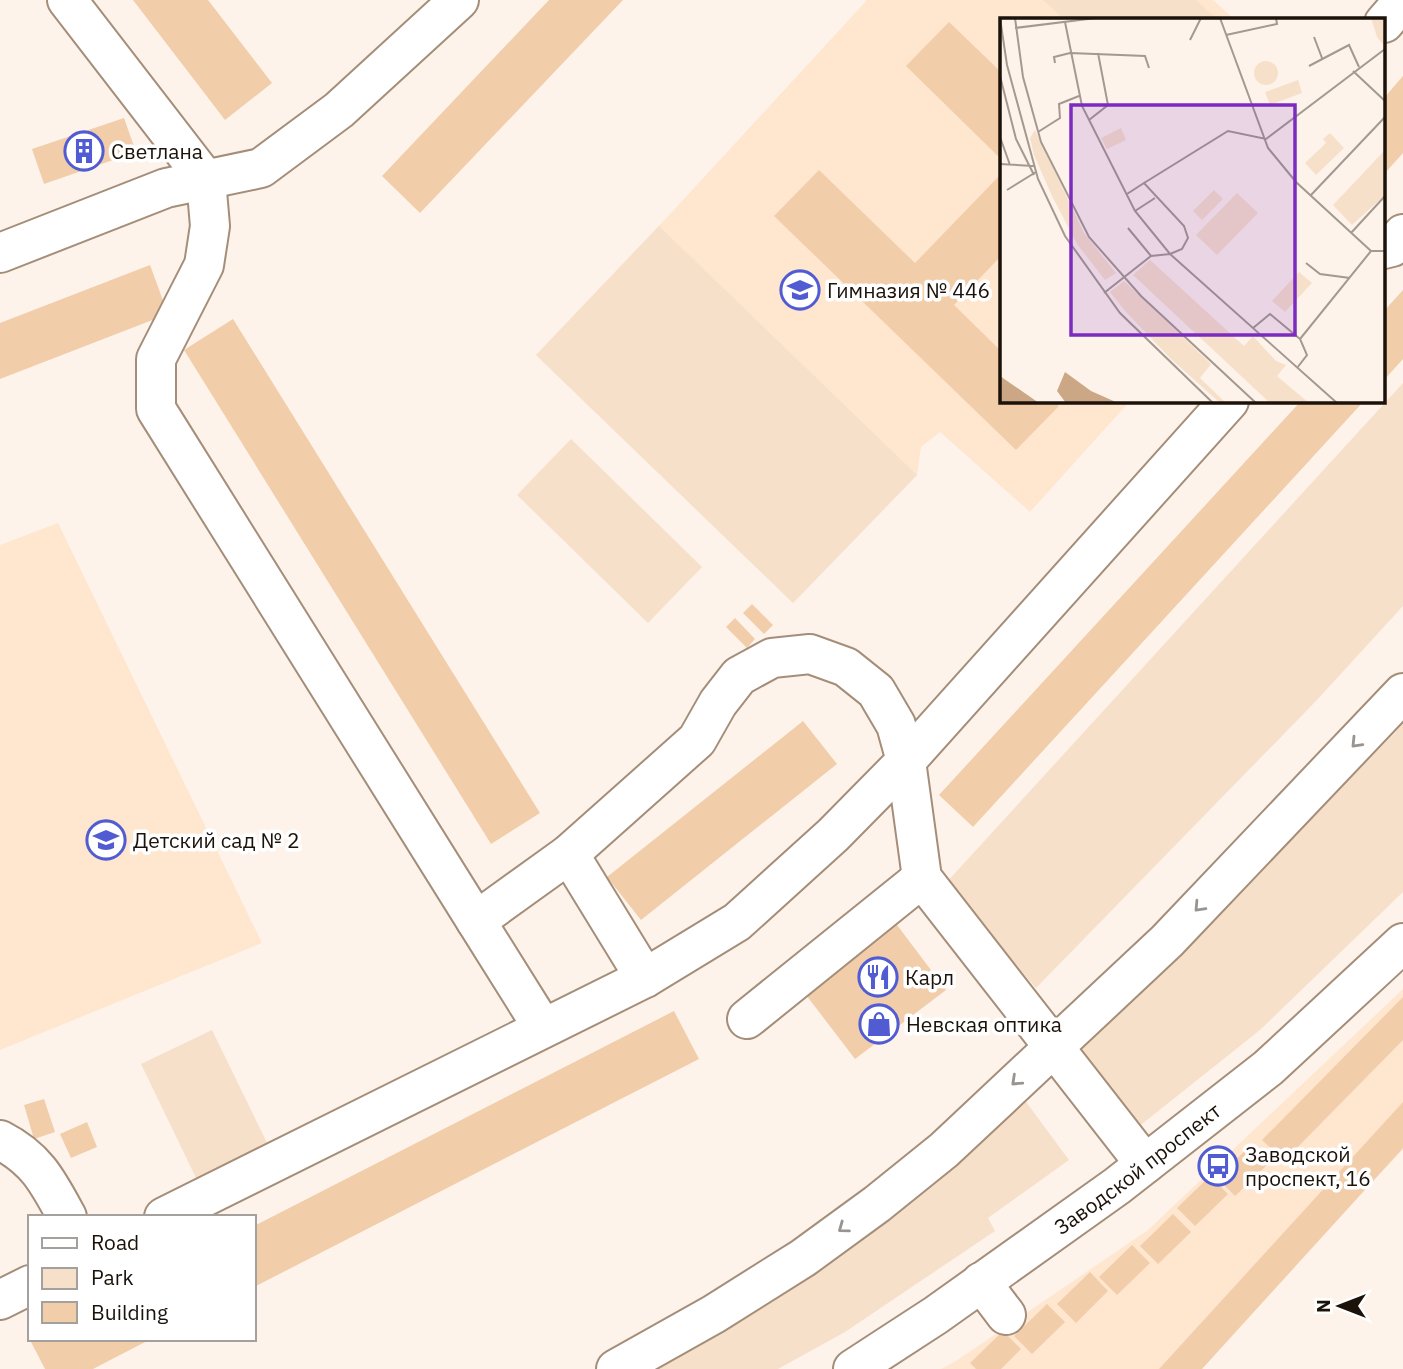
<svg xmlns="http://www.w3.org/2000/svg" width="1403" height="1369" viewBox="0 0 1403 1369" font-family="'IBM Plex Sans',sans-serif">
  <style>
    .built { fill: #ffe6cf }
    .green { fill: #f7e0ca }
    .building { fill: #f2cdaa }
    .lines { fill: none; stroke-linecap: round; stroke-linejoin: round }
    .minor-casing { stroke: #a58e79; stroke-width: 42 }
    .major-casing { stroke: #a58e79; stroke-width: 42 }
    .minor { stroke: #fff; stroke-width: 38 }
    .major { stroke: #fff; stroke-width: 38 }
    .oneway { stroke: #989491 }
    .labels { text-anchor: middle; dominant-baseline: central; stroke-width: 7; stroke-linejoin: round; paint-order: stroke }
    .poi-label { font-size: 21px; fill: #1b120a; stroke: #fff; text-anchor: start }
    .street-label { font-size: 21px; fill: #1b120a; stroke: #fff }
    .inset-road { fill: none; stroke: #a39990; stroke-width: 2 }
    .view { fill: #7b2cbf; fill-opacity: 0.15; stroke: #7b2cbf; stroke-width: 3.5 }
    .inset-edge { fill: none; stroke: #1b120a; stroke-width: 3.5 }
  </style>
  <rect width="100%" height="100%" fill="#fdf3ea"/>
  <g class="built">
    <polygon points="867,0 1213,0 1234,19 1002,19 1002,401 1130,401 1030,512 940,432 921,447 917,475 793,603 536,355 672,212"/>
    <polygon points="58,523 262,943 0,1050 0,545"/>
    <polygon points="1403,989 1403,1150 1192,1369 941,1369 956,1361 1148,1230"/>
  </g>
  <g class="green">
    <polygon points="1043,0 1196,0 1217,19 1064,19"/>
    <polygon points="659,226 917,475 793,603 536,355"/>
    <polygon points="1403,383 1403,606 1316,701 1036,988 945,884"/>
    <polygon points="571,439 702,567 648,623 517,495"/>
    <polygon points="1403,723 1403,892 1260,1030 1137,1128 1076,1043 1394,734"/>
    <polygon points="212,1030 269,1147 198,1182 141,1064"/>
    <polygon points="1021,1095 1069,1160 988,1218 995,1231 845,1332 778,1369 632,1369"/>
  </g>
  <g class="building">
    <polygon points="133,0 208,0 272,83 225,120"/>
    <polygon points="549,0 623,0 420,213 382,176"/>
    <polygon points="949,22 1002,73 1002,160 906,66"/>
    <polygon points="1403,76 1403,153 1384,174 1384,98"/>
    <polygon points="124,118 136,152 44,184 32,149"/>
    <polygon points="819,170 915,263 1002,173 1002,255 954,305 1002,352 1002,401 1053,401 1059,406 1016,450 774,216"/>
    <polygon points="150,265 168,314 0,379 0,323"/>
    <polygon points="1403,290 1403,359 1384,380 1384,311"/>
    <polygon points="233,319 540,813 491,844 184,350"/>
    <polygon points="1301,401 1364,401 973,827 939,795"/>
    <polygon points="752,604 773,625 764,634 743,613"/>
    <polygon points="735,618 755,639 747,648 726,627"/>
    <polygon points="803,721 837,764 641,920 607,877"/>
    <polygon points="891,917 946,990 855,1059 800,987"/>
    <polygon points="1403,997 1403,1040 1284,1161 1262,1140"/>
    <polygon points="674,1011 699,1059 254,1287 254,1226"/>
    <polygon points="44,1099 55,1132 34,1139 24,1105"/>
    <polygon points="1403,1102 1403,1148 1202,1369 1159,1369"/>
    <polygon points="87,1122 97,1147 71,1158 60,1134"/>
    <polygon points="1250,1146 1268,1164 1235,1196 1217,1178"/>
    <polygon points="1210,1176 1228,1194 1195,1226 1177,1208"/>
    <polygon points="1173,1214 1191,1232 1158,1264 1140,1246"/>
    <polygon points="1132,1245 1150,1263 1117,1295 1099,1277"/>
    <polygon points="1090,1272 1108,1291 1076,1323 1057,1304"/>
    <polygon points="1047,1304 1065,1322 1032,1354 1014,1336"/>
    <polygon points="1003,1331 1021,1349 1001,1369 976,1369 970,1363"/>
    <polygon points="32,1339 151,1339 93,1369 45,1369 30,1340"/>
  </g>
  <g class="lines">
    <g class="minor-casing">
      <g id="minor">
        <polyline points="67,0 206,180 210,226 204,265 156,359 156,409 476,921"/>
        <polyline points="1384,23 1403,1"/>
        <polyline points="1384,249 1392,247 1403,234"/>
        <polyline points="0,253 166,188 261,168 339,110 459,0"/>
        <polyline points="569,854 645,978"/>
        <polyline points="747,1019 922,878"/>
        <path d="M0,1140c37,19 48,42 67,77"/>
        <polyline points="1145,1164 922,878 906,761 1229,401"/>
        <polyline points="164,1217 645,978 737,922 833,835 906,761 896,725 876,691 846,667 810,654 772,658 739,676 718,703 697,740 569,854 476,921 543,1028"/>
        <polyline points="981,1282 1006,1315"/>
        <polyline points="0,1300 30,1285"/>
        <polyline points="616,1369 714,1314 803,1258 877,1204 944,1150 1167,941 1403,693"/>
      </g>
    </g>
    <g class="major-casing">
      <g id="major">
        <path id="s1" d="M853,1369l83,-54 181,-129 151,-118 135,-125"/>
      </g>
    </g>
    <use href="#minor" class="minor"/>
    <use href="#major" class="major"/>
  </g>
  <defs><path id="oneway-chevron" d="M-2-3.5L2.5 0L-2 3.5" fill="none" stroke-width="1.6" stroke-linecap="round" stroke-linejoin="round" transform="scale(1.75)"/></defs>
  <g class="oneway">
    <use href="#oneway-chevron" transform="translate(1356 743) rotate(134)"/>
    <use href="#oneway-chevron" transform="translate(1199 907) rotate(133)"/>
    <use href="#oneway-chevron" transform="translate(1016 1081) rotate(137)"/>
    <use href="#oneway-chevron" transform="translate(843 1228) rotate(144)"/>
  </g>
  <defs>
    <g id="building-ring" transform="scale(2.0125)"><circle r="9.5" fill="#fff" stroke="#525cd2" stroke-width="1.5"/><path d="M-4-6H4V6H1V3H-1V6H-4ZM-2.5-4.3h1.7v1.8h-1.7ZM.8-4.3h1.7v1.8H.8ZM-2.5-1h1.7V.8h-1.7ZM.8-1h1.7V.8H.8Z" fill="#525cd2"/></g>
    <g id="school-ring" transform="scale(2.0125)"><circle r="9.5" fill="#fff" stroke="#525cd2" stroke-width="1.5"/><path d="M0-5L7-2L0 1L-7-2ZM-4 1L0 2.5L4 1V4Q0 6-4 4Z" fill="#525cd2"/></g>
    <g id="restaurant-ring" transform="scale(2.0125)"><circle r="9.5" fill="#fff" stroke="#525cd2" stroke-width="1.5"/><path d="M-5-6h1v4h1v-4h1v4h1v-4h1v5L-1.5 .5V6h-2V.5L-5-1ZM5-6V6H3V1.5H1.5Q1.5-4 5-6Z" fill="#525cd2"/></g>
    <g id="shop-ring" transform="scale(2.0125)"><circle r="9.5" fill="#fff" stroke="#525cd2" stroke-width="1.5"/><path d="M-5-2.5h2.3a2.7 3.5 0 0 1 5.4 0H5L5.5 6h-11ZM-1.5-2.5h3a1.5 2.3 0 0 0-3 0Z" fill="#525cd2"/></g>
    <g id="bus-ring" transform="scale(2.0125)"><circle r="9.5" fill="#fff" stroke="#525cd2" stroke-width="1.5"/><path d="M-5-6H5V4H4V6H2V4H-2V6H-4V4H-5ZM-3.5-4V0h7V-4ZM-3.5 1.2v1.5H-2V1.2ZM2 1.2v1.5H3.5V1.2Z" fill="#525cd2"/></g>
  </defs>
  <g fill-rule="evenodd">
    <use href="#building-ring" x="84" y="151"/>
    <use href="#school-ring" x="800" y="290"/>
    <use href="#school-ring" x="106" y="840"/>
    <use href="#restaurant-ring" x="878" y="977"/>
    <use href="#shop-ring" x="879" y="1024"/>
    <use href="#bus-ring" x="1218" y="1166"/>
  </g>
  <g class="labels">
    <g class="poi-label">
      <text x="111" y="151">Светлана</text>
      <text x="827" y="290">Гимназия № 446</text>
      <text x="133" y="840">Детский сад № 2</text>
      <text x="905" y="977">Карл</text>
      <text x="906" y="1024">Невская оптика</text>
      <text x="1245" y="1154">Заводской<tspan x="1245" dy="24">проспект, 16</tspan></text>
    </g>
    <g class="street-label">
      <text stroke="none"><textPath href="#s1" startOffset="348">Заводской проспект</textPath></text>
    </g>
  </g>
  <g transform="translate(1000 18)">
    <rect width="385" height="385" fill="#fdf3ea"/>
    <path d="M371,0h12l2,29 -8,-10zM254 55a12 12 0 1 1 24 0a12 12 0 1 1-24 0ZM298,62l4,13 -32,12 -5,-13zM121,110l5,12 -19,9 -6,-11zM35,112l49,103 32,40 -11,7 -28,-36 -25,-48 -18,-41 -4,-17zM330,115l14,15 -28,27 -11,-12 21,-20 -3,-4zM385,132v45l-33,30 -19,-20zM214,172l9,9 -21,21 -9,-9zM237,175l21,20 -41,42 -21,-20zM150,242l94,86 9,-10 23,25 10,4 -9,11 32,27h-39l-137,-128zM299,254l13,11 -27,29 -13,-11zM124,263l87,83 -11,14 26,25h-6l-49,-44 -45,-47 -16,-20z" fill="#f7e0ca"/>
    <path d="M65,354l26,19 27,12h-52l-9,-12zM0,358l39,27h-39z" fill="#cba785"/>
    <path class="inset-road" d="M0,0l7,47 31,114 27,57 55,77 93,90M15,0l8,59 18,65 48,95 52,59 115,107M220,0l48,130 28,34 75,69h14M65,4l17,84 53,105 35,43 12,-5 6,-11 -4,-12 -40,-43 -17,11M15,10l81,-10M226,17l51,-11 -1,-6M314,19l8,21M190,22l11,-22M55,45l-1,-6 16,-4 75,3 4,12M309,48l40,-21 10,22M353,53l32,30M0,58l16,63 18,36M89,102l19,-15 -10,-52M38,114l22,-14 -1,-14 20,-8M0,119l10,28M0,146l34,2M144,165l84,-52 38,8 119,-90M7,172l29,-18M311,177l74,-78M135,193l20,-13M128,210l23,28M351,215l34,-37M306,245l14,11 30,4M104,275l47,-37 19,-2 167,149M253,310l17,-14 30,25M297,350l10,-13 -7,-16 71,-88"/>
    <path class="view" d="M71,87h224v230h-224z"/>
    <rect width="385" height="385" class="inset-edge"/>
  </g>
  <rect x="28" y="1215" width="228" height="126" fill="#ffffff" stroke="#a4a09d" stroke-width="2"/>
  <rect x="42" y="1238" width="35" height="10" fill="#ffffff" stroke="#a4a09d" stroke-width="2"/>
  <text x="91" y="1250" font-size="21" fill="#1b120a">Road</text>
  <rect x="42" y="1268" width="35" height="21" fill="#f7e0ca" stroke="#a4a09d" stroke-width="2"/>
  <text x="91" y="1285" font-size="21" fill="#1b120a">Park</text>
  <rect x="42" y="1302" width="35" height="21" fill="#f2cdaa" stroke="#a4a09d" stroke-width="2"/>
  <text x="91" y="1320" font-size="21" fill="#1b120a">Building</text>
  <g transform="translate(1340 1306) rotate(270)" stroke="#ffffff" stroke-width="5" paint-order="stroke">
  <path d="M0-5L12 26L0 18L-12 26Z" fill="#1b120a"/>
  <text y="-10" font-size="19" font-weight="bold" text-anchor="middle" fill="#1b120a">N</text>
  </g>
</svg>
